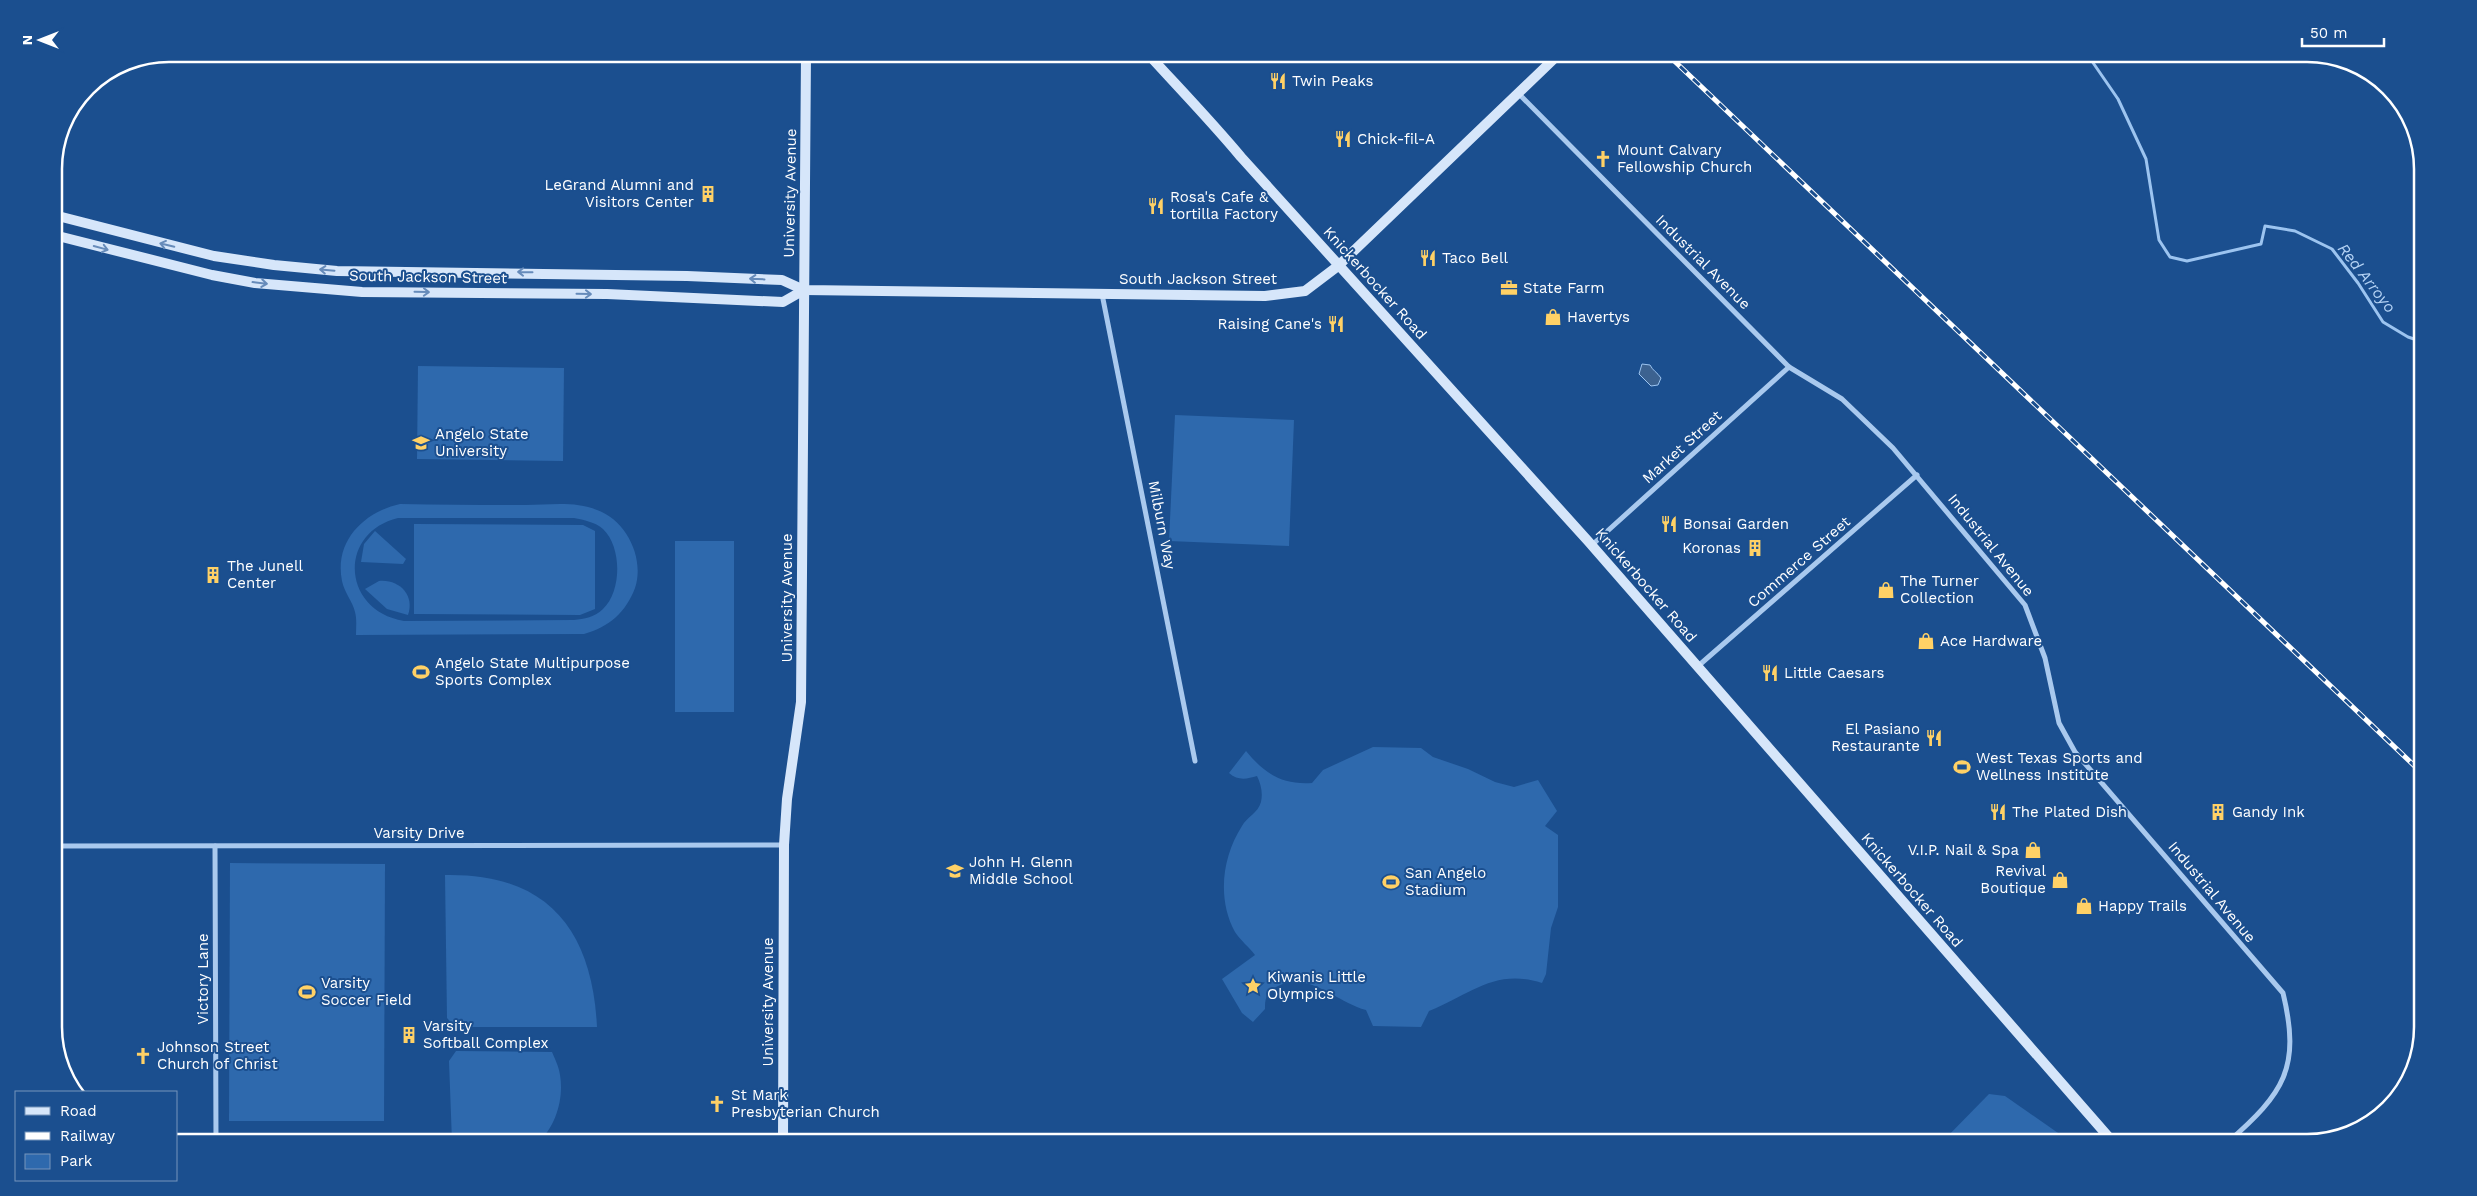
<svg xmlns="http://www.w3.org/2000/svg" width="2477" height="1196" viewBox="0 0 2477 1196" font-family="'Work Sans',sans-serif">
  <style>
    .green { fill: #2e69ad; fill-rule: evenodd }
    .water { fill: #3c6290; stroke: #9cc4f0 }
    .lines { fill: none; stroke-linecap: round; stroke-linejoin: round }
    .stream { stroke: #9cc4f0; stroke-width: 3 }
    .street { stroke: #a9c9ee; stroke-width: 5 }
    .secondary { stroke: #d6e6fa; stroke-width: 10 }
    .rail-casing { stroke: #fff; stroke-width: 5 }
    .rail { stroke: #1b4f8f; stroke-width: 3; stroke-dasharray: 9; stroke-linecap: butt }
    .oneway { stroke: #668bba }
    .labels { text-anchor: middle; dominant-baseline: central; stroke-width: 4; stroke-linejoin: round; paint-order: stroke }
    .poi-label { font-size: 15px; fill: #fff; stroke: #1b4f8f; text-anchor: start }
    .street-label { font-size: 15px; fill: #fff; stroke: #1b4f8f }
    .water-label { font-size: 16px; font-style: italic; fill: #b5d3f5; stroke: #1b4f8f }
    .rim { fill: none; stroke: #fff; stroke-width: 2.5 }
  </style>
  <rect width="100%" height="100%" fill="#1b4f8f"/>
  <g class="green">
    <polygon points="418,366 564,368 563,461 417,459"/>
    <polygon points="1175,415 1294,420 1289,546 1169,541"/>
    <path d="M400,504c42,1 84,1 126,1 23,0 49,-4 71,5 29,10 48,48 38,78 -9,24 -26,39 -51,46l-228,1c0,-7 1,-16 -1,-23 -2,-10 -11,-20 -13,-31 -8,-40 22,-69 58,-77zM398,518h176c10,2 21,4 29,11 19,18 19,62 0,80 -8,8 -19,10 -29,11l-170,1c-62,-10 -67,-88 -6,-103z"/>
    <polygon points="414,524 583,525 595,531 595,609 580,615 414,614"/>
    <polygon points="375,531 406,559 403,564 361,562 364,544"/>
    <rect x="675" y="541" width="59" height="171"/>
    <path d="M379,581c20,-2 36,14 29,34l-21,-6 -22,-20z"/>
    <path d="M1373,747l48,1 12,9 35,12 27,13 19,5 24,-7 19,31 -12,15 13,9v72l-7,21 -5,46 -4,9c-47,-15 -71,11 -113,28l-8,16 -48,-1 -7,-16c-30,-8 -59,-41 -90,-23 -10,6 -11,11 -11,22l-12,13 -11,-9 -20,-34 33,-24c-6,-8 -14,-14 -20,-23 -18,-33 -13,-75 7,-106 5,-9 16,-13 19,-24 2,-9 0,-18 -4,-26 -10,3 -19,5 -28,-3l17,-22c19,23 36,34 66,32l11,-13z"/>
    <polygon points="230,863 385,864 384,1121 229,1121"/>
    <path d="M445,875c102,-2 147,54 152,152h-142l-8,-9z"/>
    <path d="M456,1051l96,1c3,7 7,15 8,23 4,23 -4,52 -22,67h-86l-3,-81z"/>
    <polygon points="1989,1094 2005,1096 2071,1142 1942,1142"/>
  </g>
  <path class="water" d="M1642,364l8,1c3,6 7,7 11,13l-3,7 -7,1 -12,-12z"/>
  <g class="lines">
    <polyline class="stream" points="2087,54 2118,99 2146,159 2159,240 2170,257 2187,261 2261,244 2265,226 2295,231 2332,249 2358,283 2383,322 2408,337 2423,342"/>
    <g class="street">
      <path d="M1518,93l271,274 53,32 51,49 132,157 20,53 14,65 16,29 208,241c18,75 1,100 -55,149"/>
      <polyline points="1102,294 1195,761"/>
      <polyline points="1592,545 1789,367"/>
      <polyline points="1697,667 1917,475"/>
      <polyline points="54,846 784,845"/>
      <polyline points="215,846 216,1142"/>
    </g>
    <g class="secondary">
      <path d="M1148,54c31,34 63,67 93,103l347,384 525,601"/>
      <polyline points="54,215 214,256 274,265 337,271 687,276 782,280 804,290 1265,296 1305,291 1338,266 1559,54"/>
      <polyline points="54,235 212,275 255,283 362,292 607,294 783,302 804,290"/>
      <polyline points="783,1142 784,845 787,799 801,702 806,54"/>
    </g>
    <g class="rail-casing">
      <polyline id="rail" points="1667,54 2423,774"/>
    </g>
    <use href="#rail" class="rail"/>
  </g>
  <defs><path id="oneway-shaft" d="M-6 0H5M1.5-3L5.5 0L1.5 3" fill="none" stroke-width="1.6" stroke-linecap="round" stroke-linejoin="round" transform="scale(1.25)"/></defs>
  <g class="oneway">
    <use href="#oneway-shaft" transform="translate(167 245) rotate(-167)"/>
    <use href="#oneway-shaft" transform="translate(101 248) rotate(15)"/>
    <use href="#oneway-shaft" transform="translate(327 270) rotate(-175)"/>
    <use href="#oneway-shaft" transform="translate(525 272) rotate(-179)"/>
    <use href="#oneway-shaft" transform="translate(757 279) rotate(-177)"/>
    <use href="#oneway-shaft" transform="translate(260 283) rotate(7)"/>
    <use href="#oneway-shaft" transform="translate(422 292) rotate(1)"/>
    <use href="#oneway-shaft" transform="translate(584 294) rotate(1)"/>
  </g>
  <defs>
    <g id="restaurant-bare" transform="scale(1.35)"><path d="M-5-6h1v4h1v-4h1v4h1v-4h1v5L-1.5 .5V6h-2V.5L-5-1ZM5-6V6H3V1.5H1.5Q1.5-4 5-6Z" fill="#ffd166" stroke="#1b4f8f" stroke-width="2.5" paint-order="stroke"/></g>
    <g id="church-bare" transform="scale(1.35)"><path d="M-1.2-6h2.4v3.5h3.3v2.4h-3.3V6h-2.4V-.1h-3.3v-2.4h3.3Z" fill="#ffd166" stroke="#1b4f8f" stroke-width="2.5" paint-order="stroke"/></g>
    <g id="building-bare" transform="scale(1.35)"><path d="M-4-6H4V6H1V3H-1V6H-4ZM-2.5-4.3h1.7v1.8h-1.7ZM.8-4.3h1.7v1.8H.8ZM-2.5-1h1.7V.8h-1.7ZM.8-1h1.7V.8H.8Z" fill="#ffd166" stroke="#1b4f8f" stroke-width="2.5" paint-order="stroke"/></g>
    <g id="office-bare" transform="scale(1.35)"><path d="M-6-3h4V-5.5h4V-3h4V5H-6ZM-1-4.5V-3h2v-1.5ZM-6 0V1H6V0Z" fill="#ffd166" stroke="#1b4f8f" stroke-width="2.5" paint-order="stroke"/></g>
    <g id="shop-bare" transform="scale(1.35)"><path d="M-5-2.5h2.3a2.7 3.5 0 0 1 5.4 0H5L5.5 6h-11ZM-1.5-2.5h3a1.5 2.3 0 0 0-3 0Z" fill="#ffd166" stroke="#1b4f8f" stroke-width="2.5" paint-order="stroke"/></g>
    <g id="university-bare" transform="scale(1.35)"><path d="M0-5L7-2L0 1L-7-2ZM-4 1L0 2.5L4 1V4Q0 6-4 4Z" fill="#ffd166" stroke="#1b4f8f" stroke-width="2.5" paint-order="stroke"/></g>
    <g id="stadium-bare" transform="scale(1.35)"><path d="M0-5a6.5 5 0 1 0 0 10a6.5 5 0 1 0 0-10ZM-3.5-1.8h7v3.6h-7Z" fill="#ffd166" stroke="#1b4f8f" stroke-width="2.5" paint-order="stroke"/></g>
    <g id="school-bare" transform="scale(1.35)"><path d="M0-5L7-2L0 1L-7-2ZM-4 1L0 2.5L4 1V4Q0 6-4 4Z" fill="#ffd166" stroke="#1b4f8f" stroke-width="2.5" paint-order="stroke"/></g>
    <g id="sight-bare" transform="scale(1.35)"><path d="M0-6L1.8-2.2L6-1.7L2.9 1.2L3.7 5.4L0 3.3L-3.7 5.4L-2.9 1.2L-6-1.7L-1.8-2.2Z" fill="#ffd166" stroke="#1b4f8f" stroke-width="2.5" paint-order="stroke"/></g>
  </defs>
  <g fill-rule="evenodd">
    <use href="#restaurant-bare" x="1278" y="81"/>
    <use href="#restaurant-bare" x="1343" y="139"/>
    <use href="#church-bare" x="1603" y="159"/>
    <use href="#building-bare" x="708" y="194"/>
    <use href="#restaurant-bare" x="1156" y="206"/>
    <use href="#restaurant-bare" x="1428" y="258"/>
    <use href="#office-bare" x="1509" y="288"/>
    <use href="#shop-bare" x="1553" y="317"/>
    <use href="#restaurant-bare" x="1336" y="324"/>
    <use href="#university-bare" x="421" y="443"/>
    <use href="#restaurant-bare" x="1669" y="524"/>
    <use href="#building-bare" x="1755" y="548"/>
    <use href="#building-bare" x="213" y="575"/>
    <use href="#shop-bare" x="1886" y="590"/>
    <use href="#shop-bare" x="1926" y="641"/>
    <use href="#stadium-bare" x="421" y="672"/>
    <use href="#restaurant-bare" x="1770" y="673"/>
    <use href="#restaurant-bare" x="1934" y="738"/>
    <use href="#stadium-bare" x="1962" y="767"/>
    <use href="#restaurant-bare" x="1998" y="812"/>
    <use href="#building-bare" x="2218" y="812"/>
    <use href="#shop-bare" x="2033" y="850"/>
    <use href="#school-bare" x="955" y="871"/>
    <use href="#shop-bare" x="2060" y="880"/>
    <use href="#stadium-bare" x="1391" y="882"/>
    <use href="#shop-bare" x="2084" y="906"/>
    <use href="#sight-bare" x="1253" y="986"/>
    <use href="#stadium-bare" x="307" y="992"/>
    <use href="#building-bare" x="409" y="1035"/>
    <use href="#church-bare" x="143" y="1056"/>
    <use href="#church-bare" x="717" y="1104"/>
  </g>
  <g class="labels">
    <g class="poi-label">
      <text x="1292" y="81">Twin Peaks</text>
      <text x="1357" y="139">Chick-fil-A</text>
      <text x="1617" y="150">Mount Calvary<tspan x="1617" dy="17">Fellowship Church</tspan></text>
      <text x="694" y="185" text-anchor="end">LeGrand Alumni and<tspan x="694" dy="17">Visitors Center</tspan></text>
      <text x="1170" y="197">Rosa's Cafe &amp;<tspan x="1170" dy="17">tortilla Factory</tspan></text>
      <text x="1442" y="258">Taco Bell</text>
      <text x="1523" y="288">State Farm</text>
      <text x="1567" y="317">Havertys</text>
      <text x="1322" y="324" text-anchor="end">Raising Cane's</text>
      <text x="435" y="434">Angelo State<tspan x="435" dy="17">University</tspan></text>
      <text x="1683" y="524">Bonsai Garden</text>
      <text x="1741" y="548" text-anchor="end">Koronas</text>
      <text x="227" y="566">The Junell<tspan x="227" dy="17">Center</tspan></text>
      <text x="1900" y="581">The Turner<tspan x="1900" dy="17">Collection</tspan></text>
      <text x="1940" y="641">Ace Hardware</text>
      <text x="435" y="663">Angelo State Multipurpose<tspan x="435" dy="17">Sports Complex</tspan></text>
      <text x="1784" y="673">Little Caesars</text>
      <text x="1920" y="729" text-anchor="end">El Pasiano<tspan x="1920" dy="17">Restaurante</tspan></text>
      <text x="1976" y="758">West Texas Sports and<tspan x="1976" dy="17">Wellness Institute</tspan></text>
      <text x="2012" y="812">The Plated Dish</text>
      <text x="2232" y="812">Gandy Ink</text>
      <text x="2019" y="850" text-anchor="end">V.I.P. Nail &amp; Spa</text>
      <text x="969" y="862">John H. Glenn<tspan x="969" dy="17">Middle School</tspan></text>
      <text x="2046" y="871" text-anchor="end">Revival<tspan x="2046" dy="17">Boutique</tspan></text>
      <text x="1405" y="873">San Angelo<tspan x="1405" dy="17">Stadium</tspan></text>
      <text x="2098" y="906">Happy Trails</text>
      <text x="1267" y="977">Kiwanis Little<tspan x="1267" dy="17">Olympics</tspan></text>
      <text x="321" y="983">Varsity<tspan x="321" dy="17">Soccer Field</tspan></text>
      <text x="423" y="1026">Varsity<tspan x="423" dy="17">Softball Complex</tspan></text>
      <text x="157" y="1047">Johnson Street<tspan x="157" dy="17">Church of Christ</tspan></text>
      <text x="731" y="1095">St Mark<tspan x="731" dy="17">Presbyterian Church</tspan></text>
    </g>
    <g class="street-label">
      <text transform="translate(790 193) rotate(-89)">University Avenue</text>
      <text transform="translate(1703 262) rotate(45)">Industrial Avenue</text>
      <text transform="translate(428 277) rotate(1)">South Jackson Street</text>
      <text x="1198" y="279">South Jackson Street</text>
      <text transform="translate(1375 283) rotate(48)">Knickerbocker Road</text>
      <text transform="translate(1682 447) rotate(-42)">Market Street</text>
      <text transform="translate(1162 525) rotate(79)">Milburn Way</text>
      <text transform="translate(1991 545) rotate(51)">Industrial Avenue</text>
      <text transform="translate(1799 562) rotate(-41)">Commerce Street</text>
      <text transform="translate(1646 585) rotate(49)">Knickerbocker Road</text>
      <text transform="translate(787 598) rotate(-90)">University Avenue</text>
      <text x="419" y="833">Varsity Drive</text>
      <text transform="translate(1912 890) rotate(49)">Knickerbocker Road</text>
      <text transform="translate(2212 892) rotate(50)">Industrial Avenue</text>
      <text transform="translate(203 979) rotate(-90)">Victory Lane</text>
      <text transform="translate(768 1002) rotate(-90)">University Avenue</text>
    </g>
    <g class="water-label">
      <text transform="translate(2367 278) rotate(52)">Red Arroyo</text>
    </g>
  </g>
  <path d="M0 0H2477V1196H0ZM169 62H2307A107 107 0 0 1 2414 169V1027A107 107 0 0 1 2307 1134H169A107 107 0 0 1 62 1027V169A107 107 0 0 1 169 62Z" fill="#1b4f8f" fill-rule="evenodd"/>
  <path class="rim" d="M169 62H2307A107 107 0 0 1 2414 169V1027A107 107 0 0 1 2307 1134H169A107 107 0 0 1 62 1027V169A107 107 0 0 1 169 62Z"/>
  <rect x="15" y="1091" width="162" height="90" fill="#1b4f8f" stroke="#7695bc"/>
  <rect x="25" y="1107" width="25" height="8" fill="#d6e6fa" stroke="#7695bc"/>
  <text x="60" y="1116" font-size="15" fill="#ffffff">Road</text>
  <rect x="25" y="1132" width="25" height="8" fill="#ffffff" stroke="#7695bc"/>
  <text x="60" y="1141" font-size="15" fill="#ffffff">Railway</text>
  <rect x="25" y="1154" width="25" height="15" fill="#2e69ad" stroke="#7695bc"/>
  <text x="60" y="1166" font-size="15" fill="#ffffff">Park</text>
  <g transform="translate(40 40) rotate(270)" stroke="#1b4f8f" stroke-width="4" paint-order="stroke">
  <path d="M0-4L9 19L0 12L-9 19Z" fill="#ffffff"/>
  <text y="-8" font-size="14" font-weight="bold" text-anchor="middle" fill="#ffffff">N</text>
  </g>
  <path d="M2302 38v8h82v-8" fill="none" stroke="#ffffff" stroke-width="2.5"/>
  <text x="2310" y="38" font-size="15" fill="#ffffff" stroke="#1b4f8f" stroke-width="4" paint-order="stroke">50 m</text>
</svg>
